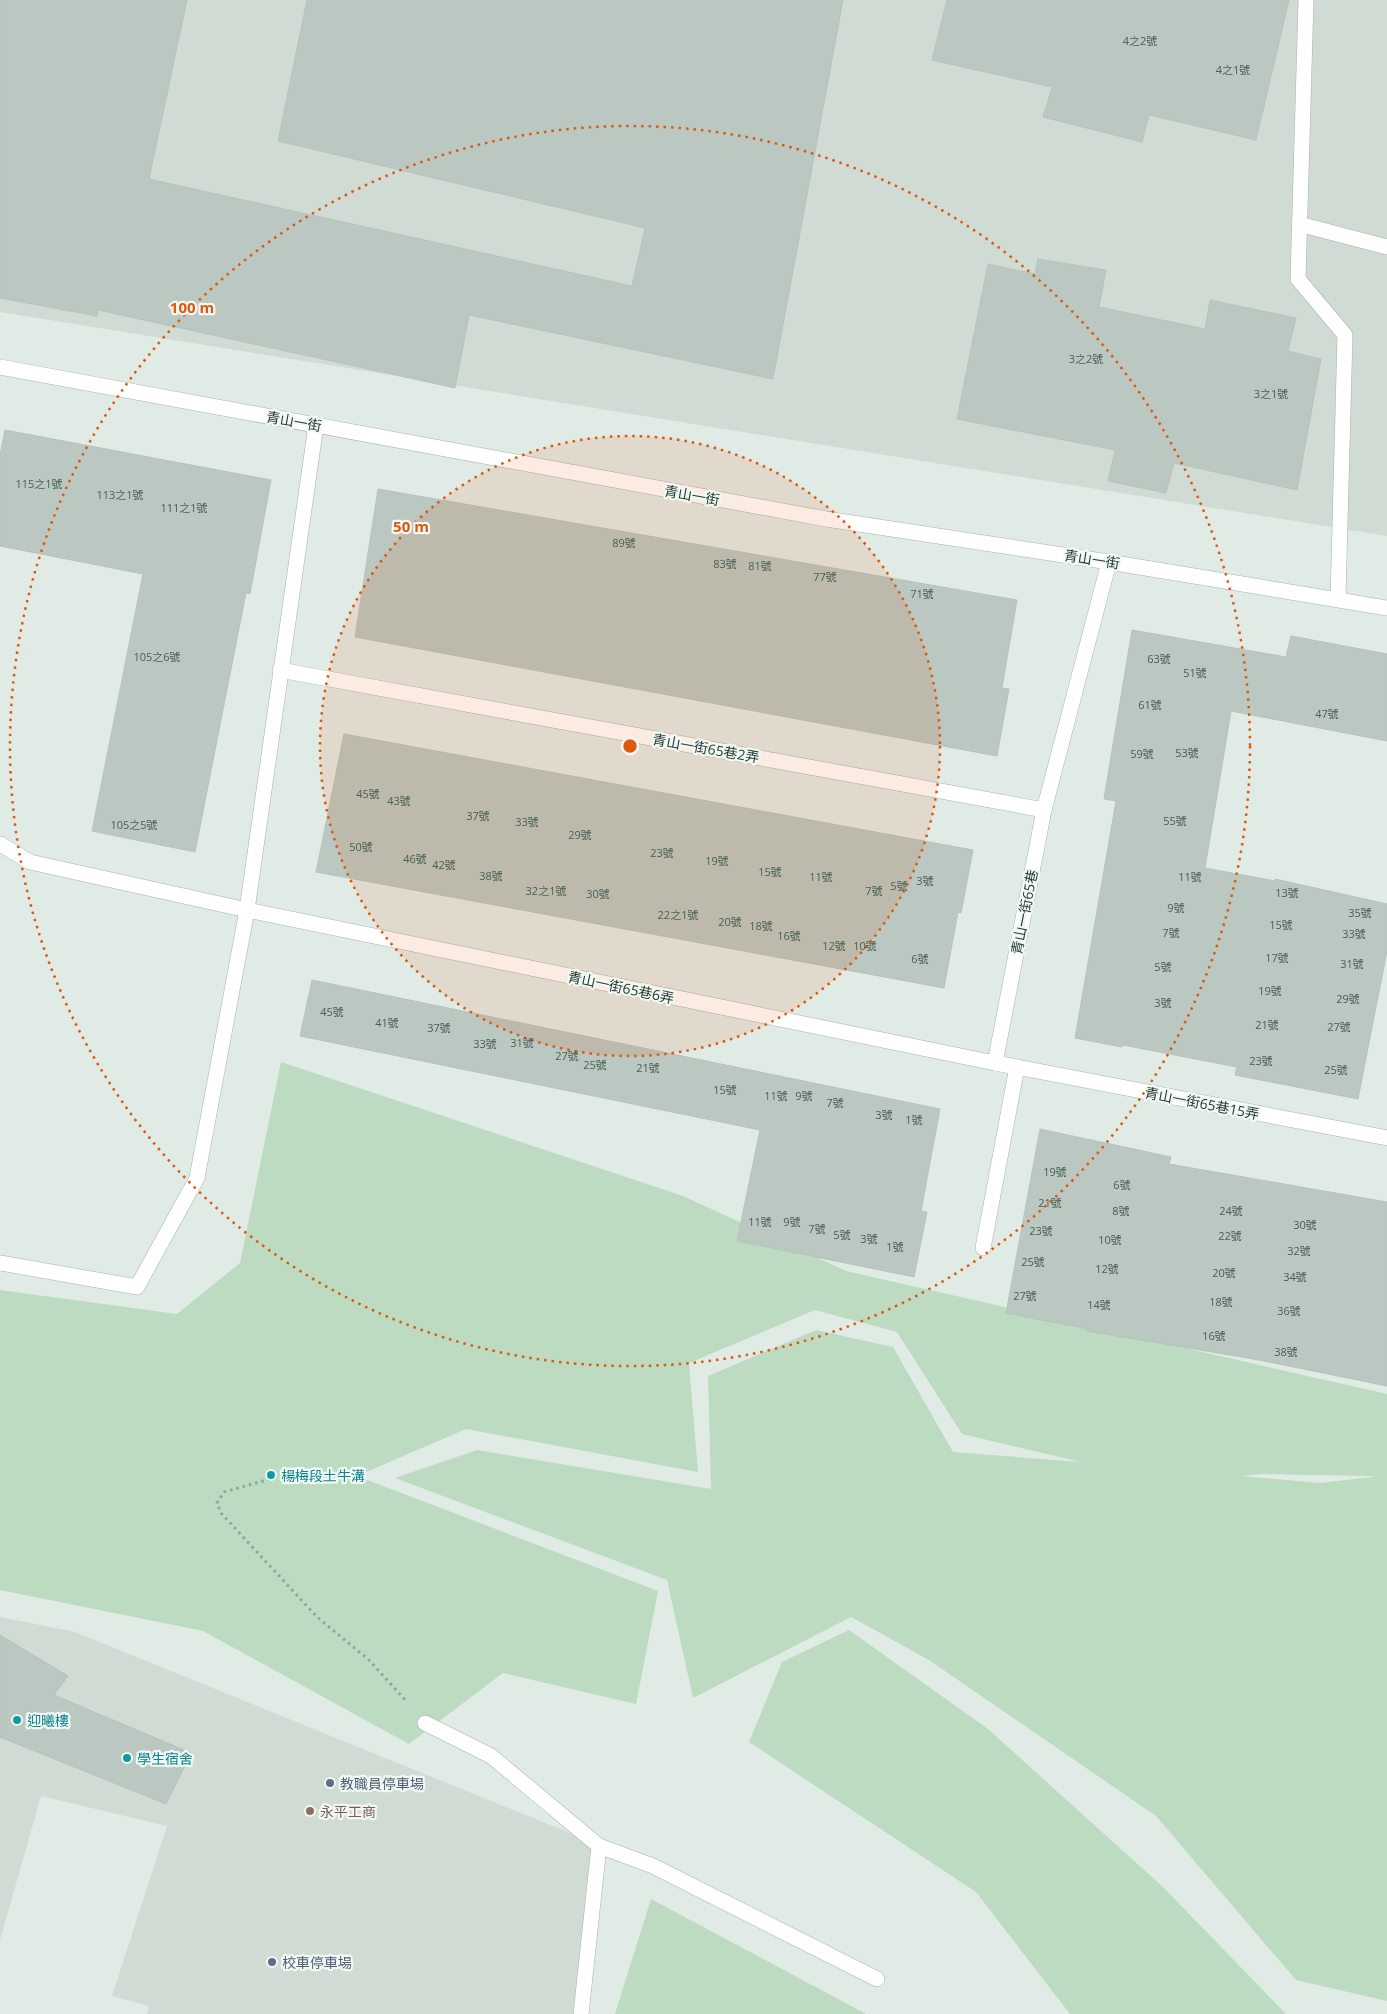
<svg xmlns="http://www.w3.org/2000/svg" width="1387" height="2014" viewBox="0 0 1387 2014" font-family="'Open Sans','Noto Sans TC',sans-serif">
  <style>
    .built { fill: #d0dbd4 }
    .green { fill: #bcdbc0; fill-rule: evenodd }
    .building { fill: #bac8c1; stroke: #b4c4bc }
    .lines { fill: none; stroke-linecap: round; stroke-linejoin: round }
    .service-casing { stroke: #a4b3ac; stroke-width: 16 }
    .minor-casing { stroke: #a4b3ac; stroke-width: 16 }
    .path { stroke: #84ac9b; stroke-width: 3; stroke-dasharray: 2.5 4; stroke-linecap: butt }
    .service { stroke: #fff; stroke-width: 15 }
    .minor { stroke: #fff; stroke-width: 15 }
    .ring { fill: none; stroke: #de580e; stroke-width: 2.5; stroke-dasharray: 2.5 5 }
    .culture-dot { fill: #0f9aa8; stroke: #f2f8f4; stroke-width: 2 }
    .service-dot { fill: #5c6f8a; stroke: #f2f8f4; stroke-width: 2 }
    .education-dot { fill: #8d6e63; stroke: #f2f8f4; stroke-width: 2 }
    .labels { text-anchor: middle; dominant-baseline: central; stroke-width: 4.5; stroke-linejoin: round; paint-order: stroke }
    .number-label { font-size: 11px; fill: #495e55 }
    .street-label { font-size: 14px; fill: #233b31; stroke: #f2f8f4 }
    .culture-label { font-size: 14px; fill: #0d838f; stroke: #f2f8f4; text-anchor: start }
    .service-label { font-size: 14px; fill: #4e5e75; stroke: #f2f8f4; text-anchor: start }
    .education-label { font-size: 14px; fill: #785e54; stroke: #f2f8f4; text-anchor: start }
    .centre { fill: #de580e; stroke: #f2f8f4; stroke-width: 2.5 }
    .ring-label { font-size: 15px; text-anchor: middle; font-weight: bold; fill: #de580e; stroke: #f2f8f4; stroke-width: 4.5; stroke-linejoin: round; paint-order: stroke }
  </style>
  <rect width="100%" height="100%" fill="#e1ebe6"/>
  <g class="built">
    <polygon points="0,0 1387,0 1387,536 0,312"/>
    <polygon points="0,1617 75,1632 602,1846 575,2014 147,2014 149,2006 112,1996 167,1826 41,1796 0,1940"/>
  </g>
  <g class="green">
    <path d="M281,1062l402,134 163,75 541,123v607l-91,-21 -140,-164 -227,-156 -78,-43 -158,81 -26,-118 -272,-102 82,-28 234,39 -3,-113 108,-46 77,17 60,105 128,10 -119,-28 -65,-102 -82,-22 -126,53 9,109 -232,-43 -109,47 301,115 -22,113 -133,-31 -94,71 -206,-113 -203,-41v-300l177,24 63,-51zM1262,1474l110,2 1,1 -54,6 -78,-7z"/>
    <polygon points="849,1630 988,1729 1163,1887 1286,2014 1070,2014 976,1892 749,1742 782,1662"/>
    <polygon points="651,1899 866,2014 615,2014"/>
  </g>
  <g class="building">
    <polygon points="0,0 187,0 149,179 632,286 645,228 278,141 307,0 843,0 773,379 469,315 455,388 98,310 97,316 0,298"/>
    <polygon points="947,0 1289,0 1256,140 1149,115 1142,142 1043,117 1052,87 932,60"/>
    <polygon points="1038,259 1106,270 1099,307 1205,329 1210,300 1296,318 1288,351 1321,359 1297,490 1174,463 1166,493 1108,481 1115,450 957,419 988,264 1035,274"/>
    <polygon points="5,430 271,480 250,594 246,593 195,852 92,831 143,574 0,546 0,455"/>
    <polygon points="378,489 1017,600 1002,688 1009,689 997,756 355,637"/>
    <polygon points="1132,630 1286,657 1291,636 1387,654 1387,741 1231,711 1205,868 1275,881 1275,879 1387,904 1387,951 1358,1099 1235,1075 1237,1067 1123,1045 1122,1047 1075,1038 1116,801 1104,799"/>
    <polygon points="344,734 973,850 961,913 958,912 944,988 316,872"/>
    <polygon points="312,980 940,1109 921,1211 927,1212 914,1277 737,1241 760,1130 300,1036"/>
    <polygon points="1040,1129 1171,1157 1169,1164 1387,1202 1387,1386 1259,1360 1087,1331 1088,1329 1006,1313"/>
    <polygon points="0,1635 68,1676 54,1695 191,1753 166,1804 0,1737"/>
  </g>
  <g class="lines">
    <g class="service-casing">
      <g id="service">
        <polyline points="425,1723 491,1756 599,1846"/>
        <polyline points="581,2014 599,1846 653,1866 877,1979"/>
      </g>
    </g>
    <g class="minor-casing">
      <g id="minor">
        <polyline points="1306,0 1298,279 1345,335 1338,599"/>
        <polyline points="1299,224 1387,247"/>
        <polyline points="0,367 826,519 1109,562 1387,608"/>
        <polyline points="280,670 1044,810"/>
        <polyline points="0,844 30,862 247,910 995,1063"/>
        <polyline points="1017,1067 1387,1138"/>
        <polyline points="983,1248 1017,1067 995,1063 1044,810 1109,562"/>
        <polyline points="0,1263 137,1287 197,1178 247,910 316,425"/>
      </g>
    </g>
    <polyline class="path" points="270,1479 224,1492 217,1503 221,1513 317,1617 369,1660 406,1701"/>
    <use href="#service" class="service"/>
    <use href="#minor" class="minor"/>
  </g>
  <circle cx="630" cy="746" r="310" fill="#de580e" fill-opacity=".12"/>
  <g class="ring">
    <circle cx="630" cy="746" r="310"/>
    <circle cx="630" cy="746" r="620"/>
  </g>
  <g class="culture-dot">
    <circle cx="271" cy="1475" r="5"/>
    <circle cx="17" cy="1720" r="5"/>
    <circle cx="127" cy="1758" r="5"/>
  </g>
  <g class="service-dot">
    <circle cx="330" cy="1783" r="5"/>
    <circle cx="272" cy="1962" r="5"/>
  </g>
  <circle class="education-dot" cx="310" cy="1811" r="5"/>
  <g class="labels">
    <g class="number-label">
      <text x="1140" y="40">4之2號</text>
      <text x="1233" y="69">4之1號</text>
      <text x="1086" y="358">3之2號</text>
      <text x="1271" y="393">3之1號</text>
      <text x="39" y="483">115之1號</text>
      <text x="120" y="494">113之1號</text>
      <text x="184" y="507">111之1號</text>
      <text x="624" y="542">89號</text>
      <text x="725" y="563">83號</text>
      <text x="760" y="565">81號</text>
      <text x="825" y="576">77號</text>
      <text x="922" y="593">71號</text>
      <text x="157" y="656">105之6號</text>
      <text x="1159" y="658">63號</text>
      <text x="1195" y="672">51號</text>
      <text x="1150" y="704">61號</text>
      <text x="1327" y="713">47號</text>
      <text x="1187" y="752">53號</text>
      <text x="1142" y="753">59號</text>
      <text x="368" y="793">45號</text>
      <text x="399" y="800">43號</text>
      <text x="478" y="815">37號</text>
      <text x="1175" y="820">55號</text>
      <text x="527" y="821">33號</text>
      <text x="134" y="824">105之5號</text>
      <text x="580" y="834">29號</text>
      <text x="361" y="846">50號</text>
      <text x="662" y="852">23號</text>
      <text x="415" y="858">46號</text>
      <text x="717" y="860">19號</text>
      <text x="444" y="864">42號</text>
      <text x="770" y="871">15號</text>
      <text x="491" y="875">38號</text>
      <text x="821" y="876">11號</text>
      <text x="1190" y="876">11號</text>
      <text x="925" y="880">3號</text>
      <text x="899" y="885">5號</text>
      <text x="546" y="890">32之1號</text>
      <text x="874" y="890">7號</text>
      <text x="1287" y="892">13號</text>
      <text x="598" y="893">30號</text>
      <text x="1176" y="907">9號</text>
      <text x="1360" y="912">35號</text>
      <text x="678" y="914">22之1號</text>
      <text x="730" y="921">20號</text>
      <text x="1281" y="924">15號</text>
      <text x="761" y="925">18號</text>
      <text x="1171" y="932">7號</text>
      <text x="1354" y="933">33號</text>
      <text x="789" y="935">16號</text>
      <text x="834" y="945">12號</text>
      <text x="865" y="945">10號</text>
      <text x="1277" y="957">17號</text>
      <text x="920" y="958">6號</text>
      <text x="1352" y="963">31號</text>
      <text x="1163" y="966">5號</text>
      <text x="1270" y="990">19號</text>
      <text x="1348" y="998">29號</text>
      <text x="1163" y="1002">3號</text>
      <text x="332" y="1011">45號</text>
      <text x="387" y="1022">41號</text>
      <text x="1267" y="1024">21號</text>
      <text x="1339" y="1026">27號</text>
      <text x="439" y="1027">37號</text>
      <text x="522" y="1042">31號</text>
      <text x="485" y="1043">33號</text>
      <text x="567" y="1055">27號</text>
      <text x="1261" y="1060">23號</text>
      <text x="595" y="1064">25號</text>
      <text x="648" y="1067">21號</text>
      <text x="1336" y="1069">25號</text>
      <text x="725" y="1089">15號</text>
      <text x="776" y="1095">11號</text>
      <text x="804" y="1095">9號</text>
      <text x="835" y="1102">7號</text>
      <text x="884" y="1114">3號</text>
      <text x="914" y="1119">1號</text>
      <text x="1055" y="1171">19號</text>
      <text x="1122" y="1184">6號</text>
      <text x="1050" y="1202">21號</text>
      <text x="1121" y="1210">8號</text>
      <text x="1231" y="1210">24號</text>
      <text x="760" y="1221">11號</text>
      <text x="792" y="1221">9號</text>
      <text x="1305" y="1224">30號</text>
      <text x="817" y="1228">7號</text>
      <text x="1041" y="1230">23號</text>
      <text x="842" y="1234">5號</text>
      <text x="1230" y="1235">22號</text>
      <text x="869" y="1238">3號</text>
      <text x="1110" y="1239">10號</text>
      <text x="895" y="1246">1號</text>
      <text x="1299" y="1250">32號</text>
      <text x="1033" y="1261">25號</text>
      <text x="1107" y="1268">12號</text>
      <text x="1224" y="1272">20號</text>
      <text x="1295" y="1276">34號</text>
      <text x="1025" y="1295">27號</text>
      <text x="1221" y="1301">18號</text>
      <text x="1099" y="1304">14號</text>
      <text x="1289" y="1310">36號</text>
      <text x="1214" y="1335">16號</text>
      <text x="1286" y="1351">38號</text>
    </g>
    <g class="street-label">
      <text transform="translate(294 421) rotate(10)">青山一街</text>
      <text transform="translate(692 495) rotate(10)">青山一街</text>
      <text transform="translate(1092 559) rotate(9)">青山一街</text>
      <text transform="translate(706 748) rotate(10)">青山一街65巷2弄</text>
      <text transform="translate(1024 912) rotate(-79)">青山一街65巷</text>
      <text transform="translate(621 987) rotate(12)">青山一街65巷6弄</text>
      <text transform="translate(1202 1103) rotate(11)">青山一街65巷15弄</text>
    </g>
    <g class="culture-label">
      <text x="281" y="1475">楊梅段土牛溝</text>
      <text x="27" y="1720">迎曦樓</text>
      <text x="137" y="1758">學生宿舍</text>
    </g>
    <g class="service-label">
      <text x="340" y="1783">教職員停車場</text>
      <text x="282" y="1962">校車停車場</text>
    </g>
    <g class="education-label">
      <text x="320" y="1811">永平工商</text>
    </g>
  </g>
  <circle cx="630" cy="746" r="8" class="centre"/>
  <g class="ring-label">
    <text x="192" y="313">100 m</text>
    <text x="411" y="532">50 m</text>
  </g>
</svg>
